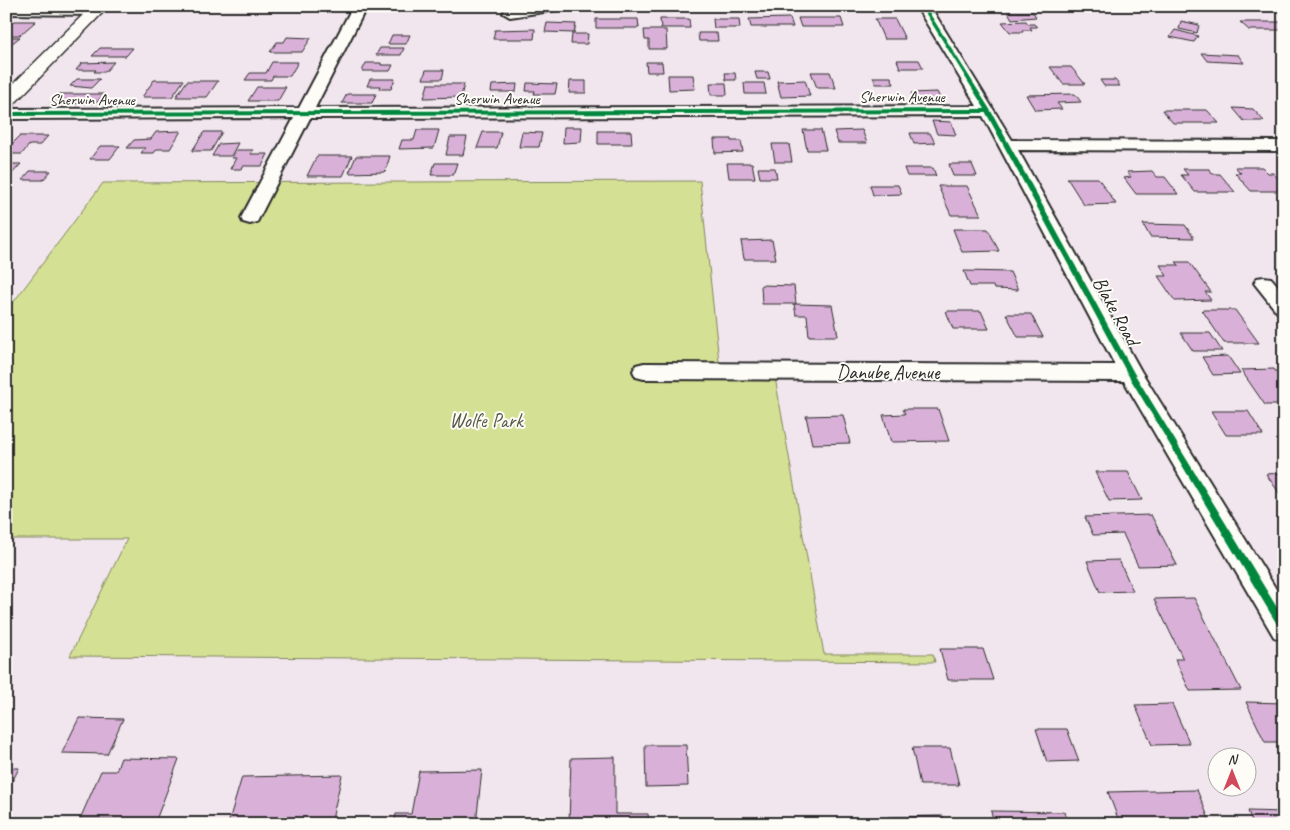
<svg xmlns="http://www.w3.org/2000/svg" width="1290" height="830" viewBox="0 0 1290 830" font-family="Caveat,sans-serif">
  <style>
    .green { fill: #d4e093; stroke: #80865f }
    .building { fill: #d9b1d8; stroke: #2b2b2b }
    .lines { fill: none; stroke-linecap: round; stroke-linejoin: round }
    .minor-casing { stroke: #2b2b2b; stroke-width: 4 }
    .secondary-casing { stroke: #2b2b2b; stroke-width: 3 }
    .minor { fill: #fdfcf7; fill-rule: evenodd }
    .secondary { fill: #fdfcf7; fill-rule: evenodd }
    .cycleway-casing { stroke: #fdfcf7; stroke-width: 3 }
    .cycleway { fill: #00873e; fill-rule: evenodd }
    .labels { text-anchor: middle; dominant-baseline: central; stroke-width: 4; stroke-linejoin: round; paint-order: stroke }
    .far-street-label { font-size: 16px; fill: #2b2b2b; stroke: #fdfcf7 }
    .street-label { font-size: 20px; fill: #2b2b2b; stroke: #fdfcf7 }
    .park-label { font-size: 20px; fill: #555845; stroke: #fdfcf7 }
  </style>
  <rect width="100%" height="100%" fill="#f2e6ee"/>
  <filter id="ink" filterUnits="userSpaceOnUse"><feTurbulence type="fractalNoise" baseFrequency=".02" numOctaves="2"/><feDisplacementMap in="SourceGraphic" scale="10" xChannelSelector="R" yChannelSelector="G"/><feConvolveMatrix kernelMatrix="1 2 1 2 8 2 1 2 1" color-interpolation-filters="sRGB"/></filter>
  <g filter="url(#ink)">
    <polygon class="green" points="700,181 720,371 774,372 824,654 933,654 935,662 70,656 127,539 6,539 6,312 103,183"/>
    <g class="building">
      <polygon points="397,6 424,6 422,11 395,10"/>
      <polygon points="1008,12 1033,12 1036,17 1012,19"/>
      <polygon points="790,18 793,27 751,27 749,19"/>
      <polygon points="798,18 841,18 844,27 801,27"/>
      <polygon points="596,19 638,19 639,28 596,28"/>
      <polygon points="660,19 689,19 690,28 661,28"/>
      <polygon points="713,19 739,19 740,28 714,28"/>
      <polygon points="875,19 895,19 905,39 884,39"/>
      <polygon points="14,21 36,21 20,35 6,35 6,27"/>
      <polygon points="1026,21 1028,24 1034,24 1037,27 1030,27 1032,30 1022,30 1023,32 1010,32 1002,22"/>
      <polygon points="1181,21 1199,25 1197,33 1179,29"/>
      <polygon points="1240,22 1280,22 1284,25 1284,30 1249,30"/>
      <polygon points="547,23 576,24 574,33 545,32"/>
      <polygon points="535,29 534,39 493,39 495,30"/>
      <polygon points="644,30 666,30 667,49 649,49 649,40 645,40"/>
      <polygon points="1175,30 1198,36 1194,42 1170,37"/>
      <polygon points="698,33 717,33 718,41 699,41"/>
      <polygon points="572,34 588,34 587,44 571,44"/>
      <polygon points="392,35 410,35 406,44 388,44"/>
      <polygon points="6,37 20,37 6,48"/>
      <polygon points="287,37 311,38 302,52 270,52 277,42 284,42"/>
      <polygon points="100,48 133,48 126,56 92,56"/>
      <polygon points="380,48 404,48 401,55 376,55"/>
      <polygon points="1201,53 1238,55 1244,63 1207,61"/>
      <polygon points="897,60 919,60 923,68 900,68"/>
      <polygon points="114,62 105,72 94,72 96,70 76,70 82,63"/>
      <polygon points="272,62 298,62 290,76 273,76 271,80 245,80 250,73 266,73"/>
      <polygon points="646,62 662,62 663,72 647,72"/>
      <polygon points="366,63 381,63 381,65 393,65 390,71 362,71"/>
      <polygon points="1050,67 1071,67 1085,84 1063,84"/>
      <polygon points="426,70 444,70 442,79 423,79"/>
      <polygon points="755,72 768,72 770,79 757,79"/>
      <polygon points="811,72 830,72 836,88 817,88"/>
      <polygon points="725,73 735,73 736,80 726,80"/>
      <polygon points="668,75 693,75 695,89 669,90"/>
      <polygon points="873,77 891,77 894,84 876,84"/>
      <polygon points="77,79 100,79 91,88 70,86"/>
      <polygon points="370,79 395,79 391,89 379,89 380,86 367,86"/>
      <polygon points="154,80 184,80 172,97 142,97"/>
      <polygon points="805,80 810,96 781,97 777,81"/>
      <polygon points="1100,80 1115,80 1120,86 1104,86"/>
      <polygon points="187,81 218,81 207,97 176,97"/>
      <polygon points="570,81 586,81 586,93 569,93"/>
      <polygon points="527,83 557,84 555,94 534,94 535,91 526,91"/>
      <polygon points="710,83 726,83 727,95 711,95"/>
      <polygon points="744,83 764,83 766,94 745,94"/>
      <polygon points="428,84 464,84 461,97 424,98"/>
      <polygon points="517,84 516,92 491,92 492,85"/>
      <polygon points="257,87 286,87 278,101 248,101"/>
      <polygon points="937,92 941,100 915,100 911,93"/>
      <polygon points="59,94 104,94 96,103 50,104"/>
      <polygon points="347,94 376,94 372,103 342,103"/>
      <polygon points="1075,94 1081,102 1057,103 1062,109 1035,110 1026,95"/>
      <polygon points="1233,108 1253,109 1264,121 1244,121"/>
      <polygon points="1162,110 1207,110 1219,123 1173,123"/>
      <polygon points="932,121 951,122 956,135 937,134"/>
      <polygon points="564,127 582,127 581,142 563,143"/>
      <polygon points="417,130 439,130 434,148 399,149 402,140 414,140"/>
      <polygon points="803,130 821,130 826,150 807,150"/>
      <polygon points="862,130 867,143 838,143 834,131"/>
      <polygon points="181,131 170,149 157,149 154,153 141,153 145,148 127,148 134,140 151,139 156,132"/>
      <polygon points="598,131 631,131 632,144 598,144"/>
      <polygon points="204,132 222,132 211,151 192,151"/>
      <polygon points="483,132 501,132 497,148 477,148"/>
      <polygon points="522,132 542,133 539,147 519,147"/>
      <polygon points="910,133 930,133 935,143 914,144"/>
      <polygon points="20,136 48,136 40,145 29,145 22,154 6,154 6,150"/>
      <polygon points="450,137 467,137 463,155 446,155"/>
      <polygon points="714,139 731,139 731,141 741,141 743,152 715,153"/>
      <polygon points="238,143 231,156 212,156 219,144"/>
      <polygon points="772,144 789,144 792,162 775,162"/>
      <polygon points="100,146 120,146 110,159 90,159"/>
      <polygon points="236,150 253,150 251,154 268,154 262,166 243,166 242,169 230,169 236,158 232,158"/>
      <polygon points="317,156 352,156 343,176 307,176"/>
      <polygon points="356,156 390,156 385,172 349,173"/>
      <polygon points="435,163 457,163 453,175 431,175"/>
      <polygon points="727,163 752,163 755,178 729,178"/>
      <polygon points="6,164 21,164 9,177 6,177"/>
      <polygon points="949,164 972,164 977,176 953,176"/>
      <polygon points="1235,167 1262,167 1268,173 1273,173 1284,185 1284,191 1251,191 1235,173 1241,173"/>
      <polygon points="758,168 775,168 777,178 760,178"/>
      <polygon points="904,168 933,168 936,176 907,176"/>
      <polygon points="1183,169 1209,169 1213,174 1220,174 1235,192 1195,192 1181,175 1188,175"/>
      <polygon points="30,171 51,171 43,180 22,180"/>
      <polygon points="1152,171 1157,177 1165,177 1178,194 1136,194 1124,178 1131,177 1127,172"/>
      <polygon points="1067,178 1098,178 1116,204 1084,205"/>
      <polygon points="870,185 898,185 902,194 873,195"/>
      <polygon points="938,186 967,186 981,215 951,215"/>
      <polygon points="1143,224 1185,225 1194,238 1150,237"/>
      <polygon points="953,229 988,229 999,251 962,252"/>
      <polygon points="772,240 776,259 744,259 741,241"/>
      <polygon points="1176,262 1189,262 1211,292 1205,292 1211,300 1175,301 1158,276 1167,276 1160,265 1179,265"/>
      <polygon points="964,271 1010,272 1018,290 994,289 993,286 970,286"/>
      <polygon points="761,285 794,286 796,304 762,304"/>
      <polygon points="794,304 832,305 838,336 809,336 807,315 796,315"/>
      <polygon points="1202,310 1235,310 1259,343 1224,343"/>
      <polygon points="946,311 981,311 989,329 953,329"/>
      <polygon points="1006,314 1031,314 1043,337 1018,337"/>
      <polygon points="1181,333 1210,333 1222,351 1193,351"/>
      <polygon points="1228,356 1240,374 1213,375 1202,357"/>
      <polygon points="1274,369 1284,382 1284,405 1265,405 1241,370"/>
      <polygon points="903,409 938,409 949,441 891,442 883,415 905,414"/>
      <polygon points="1211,411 1248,411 1263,435 1226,435"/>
      <polygon points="843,415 850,443 812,444 806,416"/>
      <polygon points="1095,472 1128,472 1142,500 1109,501"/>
      <polygon points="1284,473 1284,497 1282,497 1266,474"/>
      <polygon points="1151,515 1177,565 1138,566 1123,534 1093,535 1085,517"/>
      <polygon points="1119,560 1133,591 1100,592 1087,561"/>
      <polygon points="1194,598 1241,690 1190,691 1175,659 1183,659 1154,599"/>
      <polygon points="940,649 983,649 993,680 948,680"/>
      <polygon points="1246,702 1284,703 1284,742 1265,742"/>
      <polygon points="1172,704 1190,744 1152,745 1135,705"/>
      <polygon points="79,718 123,719 107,754 62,753"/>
      <polygon points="1036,729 1067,729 1079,761 1047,762"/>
      <polygon points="645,745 686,745 688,786 646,787"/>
      <polygon points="912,748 950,748 959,785 920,785"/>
      <polygon points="615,757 615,814 648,814 649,824 569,824 571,758"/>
      <polygon points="121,758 179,759 156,820 80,819 101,771 116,771"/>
      <polygon points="6,768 19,768 6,794"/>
      <polygon points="482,770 476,824 394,824 396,814 411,814 419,771"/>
      <polygon points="342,775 331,824 228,824 242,777"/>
      <polygon points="1197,790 1211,824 1120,824 1108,792"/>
      <polygon points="991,811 1064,812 1068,824 994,824"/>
      <polygon points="1248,811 1284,812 1284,824 1253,824"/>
      <polygon points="943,816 945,824 889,824 888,817"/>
      <polygon points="829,822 829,824 724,823"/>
    </g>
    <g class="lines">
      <g class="minor-casing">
        <g id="minor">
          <polygon points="6,6 97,7 104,11 97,15 6,14"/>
          <polygon points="353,6 367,6 315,108 977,106 916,6 930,6 1012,140 1284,141 1284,151 1018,150 1141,371 1284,602 1284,641 1274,637 1124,381 644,379 636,377 633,371 636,365 644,363 1115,365 983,116 310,118 259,218 257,222 250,224 243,222 241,218 294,118 6,119 6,109 299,108"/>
          <polygon points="528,6 564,6 557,10 510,17 503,13 505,10"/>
          <polygon points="1264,277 1271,278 1284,293 1284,314 1277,312 1254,283 1257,278"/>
        </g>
      </g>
      <g class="secondary-casing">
        <polygon id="secondary" points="92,6 109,6 12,106 6,107 6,91"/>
      </g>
      <use href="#minor" class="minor"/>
      <use href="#secondary" class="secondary"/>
      <g class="cycleway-casing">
        <polygon id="cycleway" points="921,6 925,6 991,111 1134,373 1284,619 1284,632 1281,631 1127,373 986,113 6,116 6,112 985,109"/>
      </g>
      <use href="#cycleway" class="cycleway"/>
    </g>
  </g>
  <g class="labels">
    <g class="far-street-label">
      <text x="902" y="97">Sherwin Avenue</text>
      <text x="497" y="99">Sherwin Avenue</text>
      <text x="92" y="100">Sherwin Avenue</text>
    </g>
    <g class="street-label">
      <text transform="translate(1116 311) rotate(61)">Blake Road</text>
      <text x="888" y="372">Danube Avenue</text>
    </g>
    <g class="park-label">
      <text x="486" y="420">Wolfe Park</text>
    </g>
  </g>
  <rect width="1290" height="830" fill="none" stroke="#fdfcf7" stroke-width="25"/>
  <rect x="12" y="12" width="1265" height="805" fill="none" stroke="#2b2b2b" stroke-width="2" filter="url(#ink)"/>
  <g transform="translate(1232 772)"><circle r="24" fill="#fdfcf7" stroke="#a9a8a5"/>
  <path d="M0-4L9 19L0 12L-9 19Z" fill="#d1495b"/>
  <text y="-8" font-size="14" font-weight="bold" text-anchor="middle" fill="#2b2b2b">N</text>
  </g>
</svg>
